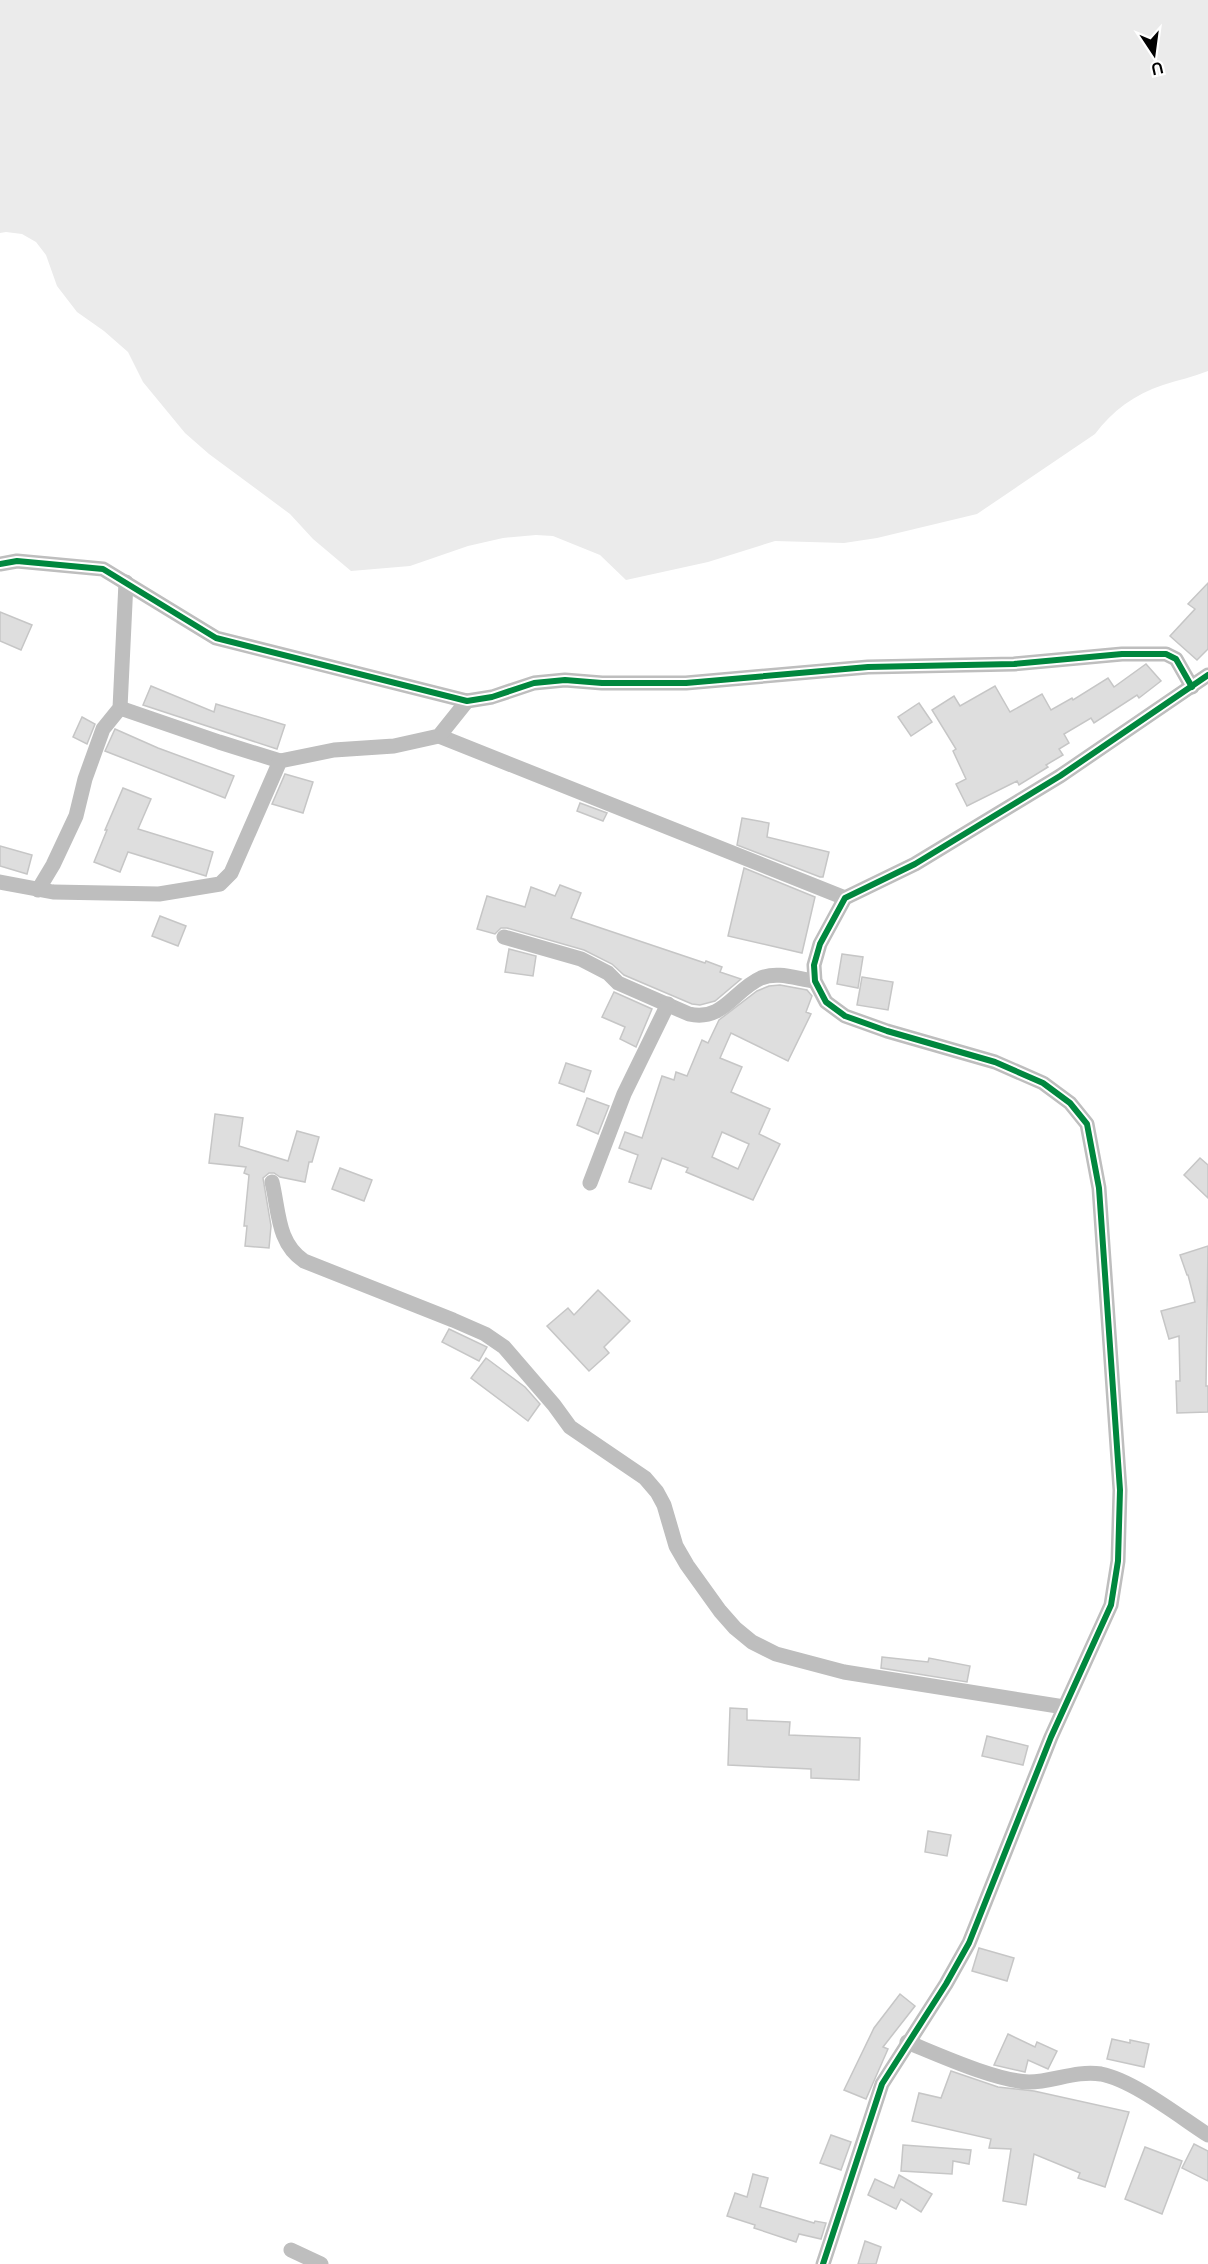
<svg xmlns="http://www.w3.org/2000/svg" width="1208" height="2264" viewBox="0 0 1208 2264" font-family="Lato,sans-serif">
  <style>
    .green { fill: #ebebeb }
    .building { fill: #dedede; stroke: #c6c6c6; stroke-width: 1.5; fill-rule: evenodd }
    .lines { fill: none; stroke-linecap: round; stroke-linejoin: round }
    .minor { stroke: #bebebe; stroke-width: 15 }
    .cycleway-casing { stroke: #fff; stroke-width: 10 }
    .cycleway { stroke: #00873e; stroke-width: 6 }
  </style>
  <rect width="100%" height="100%" fill="#fff"/>
  <path class="green" d="M0,0h1208v371c-15,6 -30,9 -45,14 -28,9 -51,26 -68,49l-118,80 -100,24 -33,5 -69,-2 -67,21 -82,18 -26,-25 -47,-19 -17,-1 -33,3 -35,8 -58,20 -59,5 -38,-32 -23,-25 -81,-60 -24,-21 -42,-51 -15,-30 -24,-21 -27,-19 -20,-26 -11,-31 -10,-13 -14,-8 -16,-2 -6,1z"/>
  <g class="building">
    <polygon points="1208,583 1208,649 1197,660 1170,636 1195,609 1188,604"/>
    <polygon points="0,612 32,625 21,650 0,641"/>
    <polygon points="1146,664 1161,681 1139,698 1137,695 1094,723 1091,718 1064,734 1069,743 1059,749 1063,755 1046,765 1048,767 1019,785 1017,781 967,806 956,784 966,779 953,751 956,749 932,710 954,696 960,706 995,686 1010,712 1042,694 1051,710 1072,698 1073,700 1108,678 1114,687"/>
    <polygon points="151,686 214,712 216,704 285,725 277,749 143,705"/>
    <polygon points="919,703 932,722 911,736 898,717"/>
    <polygon points="82,717 95,724 87,744 73,737"/>
    <polygon points="115,729 158,748 234,776 225,798 105,751"/>
    <polygon points="285,774 313,782 303,813 272,804"/>
    <polygon points="123,788 151,799 138,829 213,852 206,876 128,852 120,872 94,862 107,830 105,830"/>
    <polygon points="580,803 607,813 603,821 577,811"/>
    <polygon points="742,818 769,823 767,837 829,852 823,877 820,877 737,845"/>
    <polygon points="0,846 32,855 27,874 0,866"/>
    <polygon points="744,868 815,897 802,953 728,936"/>
    <polygon points="560,885 581,893 571,918 705,963 706,961 722,967 720,972 741,979 715,1001 700,1005 692,1004 624,975 612,964 584,950 507,928 501,928 495,934 477,929 487,896 525,907 531,887 555,896"/>
    <polygon points="160,916 186,926 178,946 152,936"/>
    <polygon points="509,949 536,956 533,976 505,972"/>
    <polygon points="842,954 863,957 858,988 837,984"/>
    <polygon points="862,977 893,982 888,1010 857,1005"/>
    <path d="M780,985l27,5 5,6 -6,16 5,2 -23,47 -57,-28 -11,25 22,9 -11,25 39,17 -11,25 21,10 -27,56 -67,-28 2,-4 -26,-10 -11,31 -22,-7 9,-27 -19,-7 6,-16 17,6 20,-62 12,4 2,-8 11,4 15,-36 6,3 11,-23 38,-29 12,-5zM722,1132l27,12 -11,25 -26,-12z"/>
    <polygon points="614,992 652,1009 636,1047 620,1039 625,1027 602,1017"/>
    <polygon points="566,1063 591,1071 584,1092 559,1083"/>
    <polygon points="587,1098 609,1106 598,1134 577,1125"/>
    <polygon points="215,1114 243,1118 239,1146 288,1161 297,1131 319,1137 312,1162 309,1162 305,1182 280,1177 274,1173 269,1173 263,1178 271,1226 269,1248 245,1246 247,1226 244,1226 249,1175 244,1173 246,1167 209,1163"/>
    <polygon points="1200,1158 1208,1165 1208,1198 1184,1175"/>
    <polygon points="340,1168 372,1180 364,1201 332,1189"/>
    <polygon points="1208,1246 1206,1386 1208,1386 1208,1412 1177,1413 1176,1381 1180,1381 1179,1336 1169,1339 1161,1311 1195,1302 1188,1275 1187,1275 1180,1255"/>
    <polygon points="598,1290 630,1321 604,1347 609,1353 589,1371 547,1326 568,1308 574,1315"/>
    <polygon points="449,1329 487,1347 479,1361 442,1342"/>
    <polygon points="486,1358 525,1387 540,1404 528,1421 471,1378"/>
    <polygon points="882,1657 928,1662 929,1658 970,1666 967,1682 881,1668"/>
    <polygon points="730,1708 747,1709 747,1720 790,1722 789,1735 860,1738 859,1780 811,1778 811,1769 728,1765"/>
    <polygon points="987,1736 1028,1746 1023,1765 982,1756"/>
    <polygon points="928,1831 951,1835 947,1856 925,1852"/>
    <polygon points="979,1948 1014,1958 1007,1981 972,1971"/>
    <polygon points="900,1994 915,2006 883,2047 888,2049 866,2099 844,2090 874,2028"/>
    <polygon points="1008,2034 1035,2047 1037,2042 1057,2051 1048,2069 1028,2060 1025,2072 994,2065"/>
    <polygon points="1112,2039 1130,2043 1130,2040 1149,2044 1144,2067 1107,2059"/>
    <polygon points="951,2071 998,2087 1034,2091 1129,2112 1105,2187 1078,2178 1080,2173 1034,2154 1026,2205 1003,2201 1011,2149 989,2148 991,2139 912,2121 919,2093 941,2098"/>
    <polygon points="831,2135 851,2142 841,2170 820,2163"/>
    <polygon points="1194,2144 1208,2151 1208,2181 1182,2168"/>
    <polygon points="903,2145 971,2150 969,2164 953,2161 952,2174 901,2171"/>
    <polygon points="1145,2147 1182,2161 1162,2214 1125,2199"/>
    <polygon points="753,2174 768,2178 760,2207 814,2223 815,2221 826,2223 821,2239 799,2234 796,2242 754,2228 755,2225 727,2216 735,2193 747,2197"/>
    <polygon points="899,2175 932,2194 921,2212 901,2199 896,2209 868,2195 875,2179 894,2188"/>
    <polygon points="865,2241 881,2247 876,2264 858,2264"/>
  </g>
  <g class="lines">
    <g class="minor">
      <polyline points="0,564 17,561 103,569 216,638 467,701 492,697 534,683 565,680 602,683 686,683 868,667 1014,664 1122,654 1166,654 1176,659 1192,687"/>
      <polyline points="120,708 219,742 280,761"/>
      <polyline points="439,736 845,898"/>
      <polyline points="0,882 53,892 159,894 220,884 231,873 280,761 334,750 394,746 439,736 467,701"/>
      <polyline points="38,890 53,865 76,816 85,779 103,729 120,708 126,582"/>
      <path d="M504,937l77,22 27,14 10,10 71,31c34,8 45,-24 72,-36 17,-7 36,1 54,3"/>
      <path d="M272,1182c7,29 5,61 32,79l149,59 32,14 19,13 50,58 16,22 75,51 12,14 7,13 12,41 11,19 33,46 15,17 17,14 24,12 68,18 220,35"/>
      <polyline points="590,1183 624,1094 668,1004"/>
      <path d="M907,2042c32,13 89,39 122,40 24,0 47,-12 72,-8 32,6 79,43 107,61"/>
      <polyline points="291,2250 321,2264"/>
      <polyline points="823,2264 882,2084 946,1984 969,1943 1051,1737 1111,1605 1118,1561 1120,1490 1099,1188 1087,1124 1070,1103 1043,1083 995,1062 887,1031 845,1016 826,1002 815,981 814,965 820,944 845,898 915,864 1060,776 1208,675"/>
    </g>
    <g class="cycleway-casing">
      <g id="cycleway">
        <polyline points="0,564 17,561 103,569 216,638 467,701 492,697 534,683 565,680 602,683 686,683 868,667 1014,664 1122,654 1166,654 1176,659 1192,687"/>
        <polyline points="823,2264 882,2084 946,1984 969,1943 1051,1737 1111,1605 1118,1561 1120,1490 1099,1188 1087,1124 1070,1103 1043,1083 995,1062 887,1031 845,1016 826,1002 815,981 814,965 820,944 845,898 915,864 1060,776 1208,675"/>
      </g>
    </g>
    <use href="#cycleway" class="cycleway"/>
  </g>
  <g transform="translate(1154 54) rotate(167)" stroke="#ffffff" stroke-width="4.5" paint-order="stroke">
  <path d="M0-4.5L10 22L0 15L-10 22Z" fill="#000000"/>
  <text y="-9" font-size="16" font-weight="bold" text-anchor="middle" fill="#000000">U</text>
  </g>
</svg>
